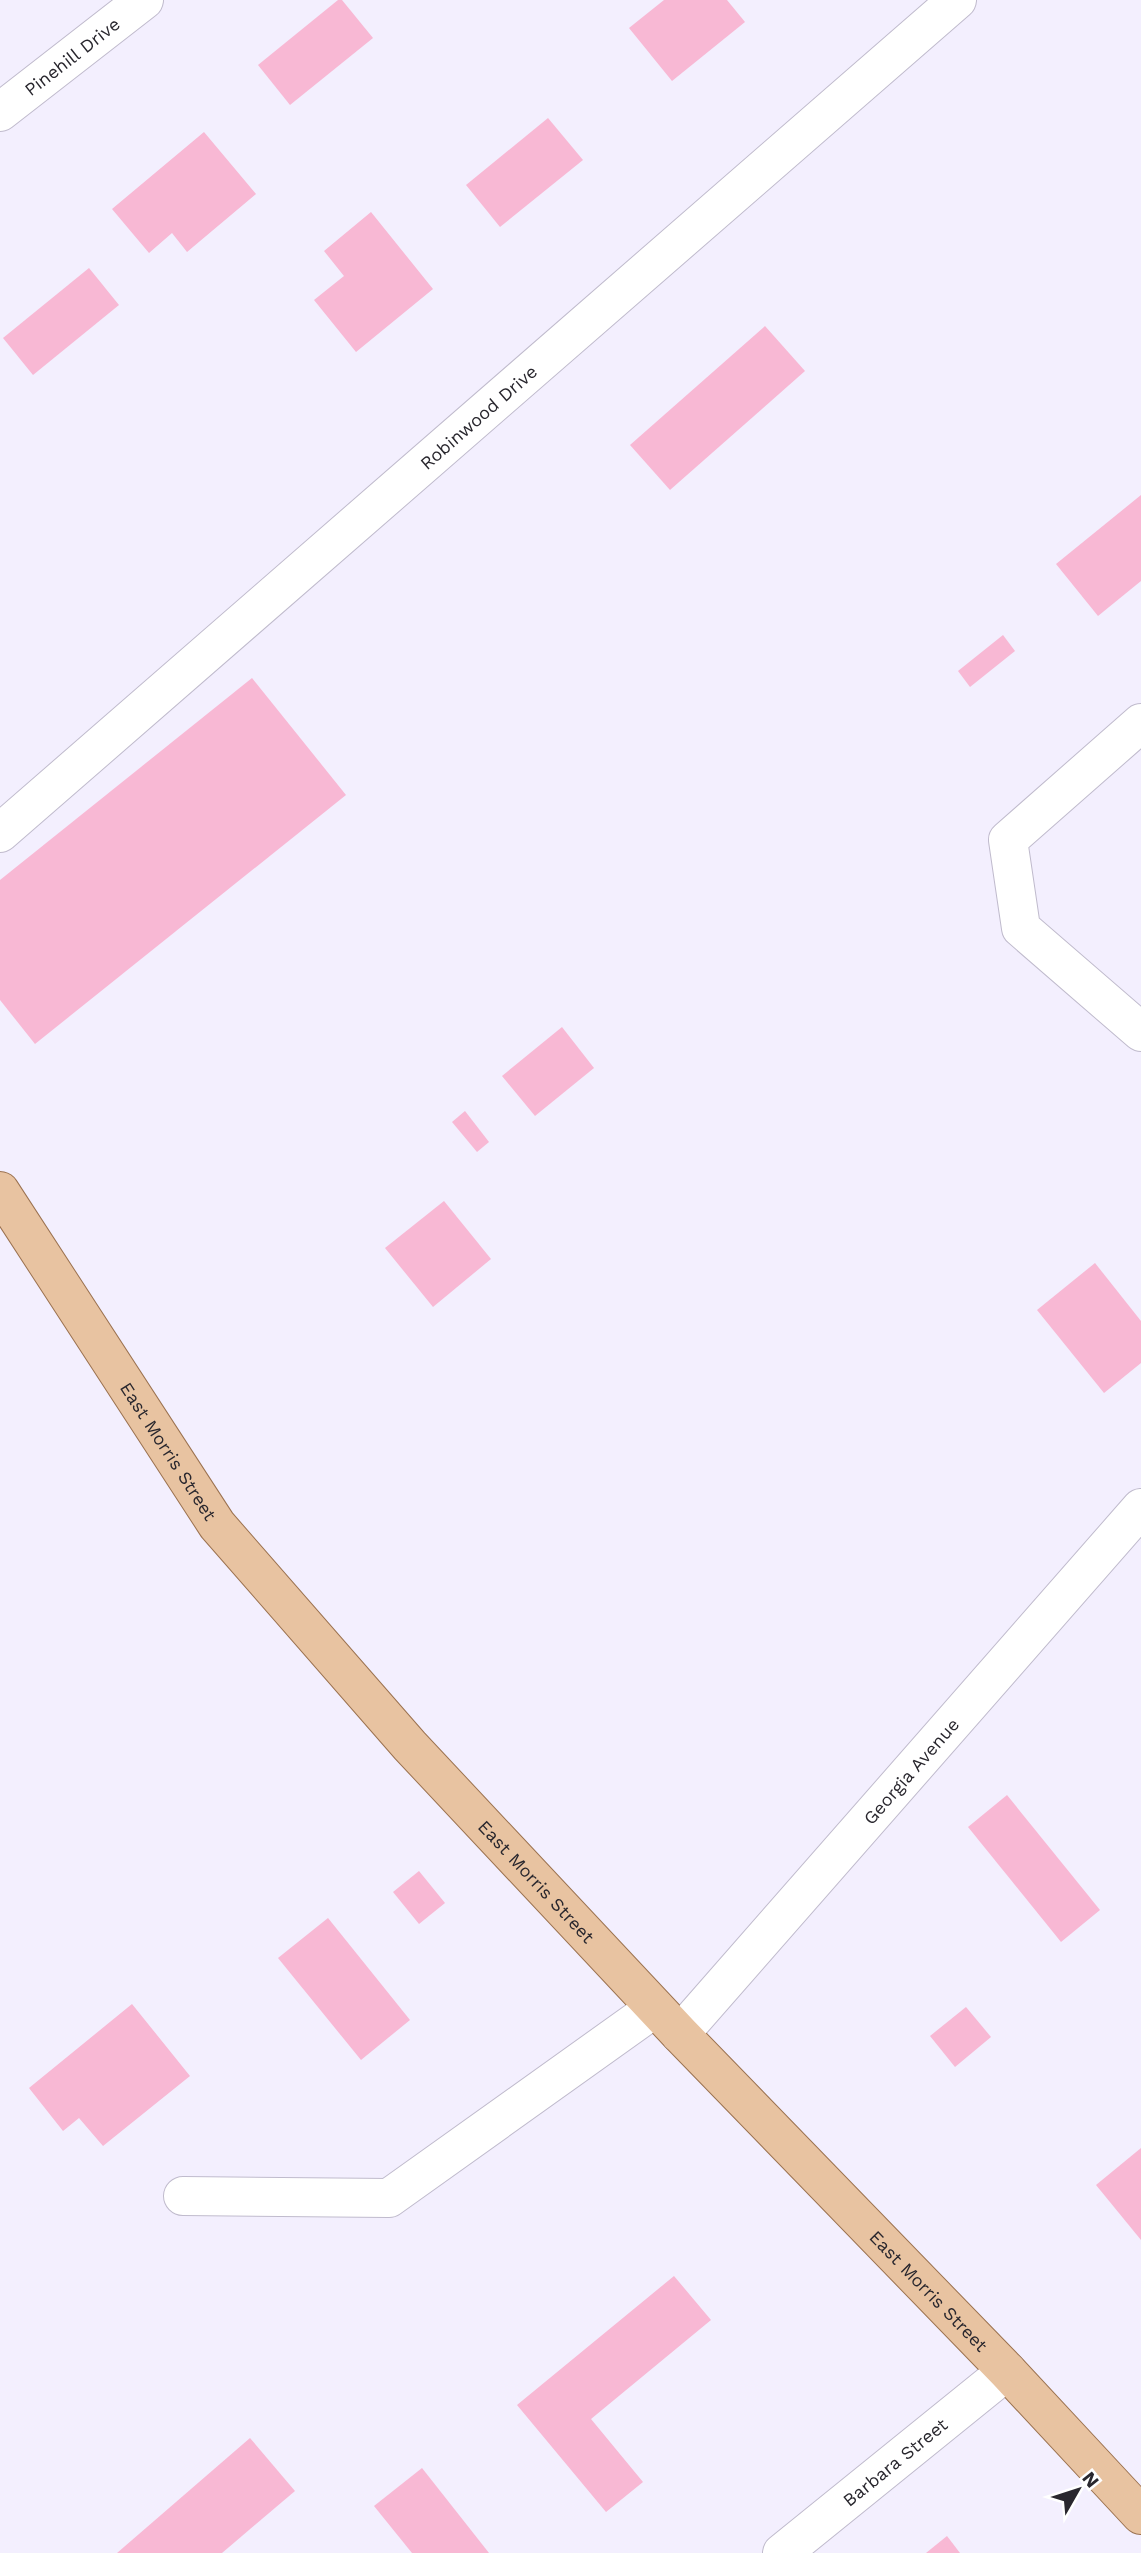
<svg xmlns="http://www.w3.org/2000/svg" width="1141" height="2553" viewBox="0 0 1141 2553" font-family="'Work Sans',sans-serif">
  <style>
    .building { fill: #f8b8d4 }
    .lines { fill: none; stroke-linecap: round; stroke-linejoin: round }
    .minor-casing { stroke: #c0bbcd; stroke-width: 40 }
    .major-casing { stroke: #9b7250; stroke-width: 40 }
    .minor { stroke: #fff; stroke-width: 38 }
    .major { stroke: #e8c3a1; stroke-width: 38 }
    .labels { text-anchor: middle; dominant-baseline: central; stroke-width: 5; stroke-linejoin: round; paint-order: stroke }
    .street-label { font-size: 18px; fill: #29272e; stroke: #fff }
  </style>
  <rect width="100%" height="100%" fill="#f3effe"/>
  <g class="building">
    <polygon points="338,0 342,0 373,38 290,105 258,65"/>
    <polygon points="664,0 727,0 745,22 672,81 629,28"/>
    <polygon points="548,118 583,160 500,227 466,185"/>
    <polygon points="204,132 256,194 187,252 172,233 149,253 112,209"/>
    <polygon points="371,212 433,289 356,352 314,300 344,276 324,251"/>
    <polygon points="89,268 119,305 33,375 3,338"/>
    <polygon points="765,326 805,371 670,490 630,445"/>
    <polygon points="1141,495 1141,581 1098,616 1056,564"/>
    <polygon points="1003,635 1015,651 970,687 958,671"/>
    <polygon points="252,678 346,795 35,1044 0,1000 0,880"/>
    <polygon points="562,1027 594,1068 535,1116 502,1076"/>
    <polygon points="465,1111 489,1142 477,1152 452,1122"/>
    <polygon points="444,1201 491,1259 433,1307 385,1248"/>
    <polygon points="1095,1263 1141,1321 1141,1363 1104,1393 1037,1310"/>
    <polygon points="1007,1795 1100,1910 1061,1942 968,1827"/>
    <polygon points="419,1871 445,1903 419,1924 393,1892"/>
    <polygon points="328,1918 410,2020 361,2060 278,1958"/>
    <polygon points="132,2004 190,2076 103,2146 79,2118 63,2131 29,2088"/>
    <polygon points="966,2007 991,2037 955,2067 930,2036"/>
    <polygon points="1141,2148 1141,2240 1096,2185"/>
    <polygon points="674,2276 711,2320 591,2419 643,2482 606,2512 517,2405"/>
    <polygon points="250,2438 295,2491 222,2553 117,2553"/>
    <polygon points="422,2468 489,2553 412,2553 374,2506"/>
    <polygon points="947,2536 960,2553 926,2553"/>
  </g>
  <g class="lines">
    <g class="minor-casing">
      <g id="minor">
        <path id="s1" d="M0,112l144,-112"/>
        <polyline points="1141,723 1008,840 1021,928 1141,1032"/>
        <path id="s2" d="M0,833l957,-833"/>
        <path id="s3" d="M680,2034l461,-526"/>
        <polyline points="183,2196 389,2198 655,2008"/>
        <path id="s4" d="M782,2553l225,-182"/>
      </g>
    </g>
    <g class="major-casing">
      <g id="major">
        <path id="s5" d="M0,1191l217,334 193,221 270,288 327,337 134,144"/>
      </g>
    </g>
    <use href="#minor" class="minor"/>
    <use href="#major" class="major"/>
  </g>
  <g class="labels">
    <g class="street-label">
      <text stroke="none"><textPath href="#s1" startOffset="91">Pinehill Drive</textPath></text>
      <text stroke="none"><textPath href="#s2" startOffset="634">Robinwood Drive</textPath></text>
      <text stroke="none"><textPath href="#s5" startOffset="310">East Morris Street</textPath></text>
      <text stroke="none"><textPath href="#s3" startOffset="350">Georgia Avenue</textPath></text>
      <text stroke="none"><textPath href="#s5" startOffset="877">East Morris Street</textPath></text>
      <text stroke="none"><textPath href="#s5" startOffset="1444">East Morris Street</textPath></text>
      <text stroke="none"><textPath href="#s4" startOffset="145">Barbara Street</textPath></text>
    </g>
  </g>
  <g transform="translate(1078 2490) rotate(51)" stroke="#ffffff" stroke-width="5" paint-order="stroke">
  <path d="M0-5L12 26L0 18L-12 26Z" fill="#29272e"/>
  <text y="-10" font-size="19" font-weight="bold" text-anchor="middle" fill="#29272e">N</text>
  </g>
</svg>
